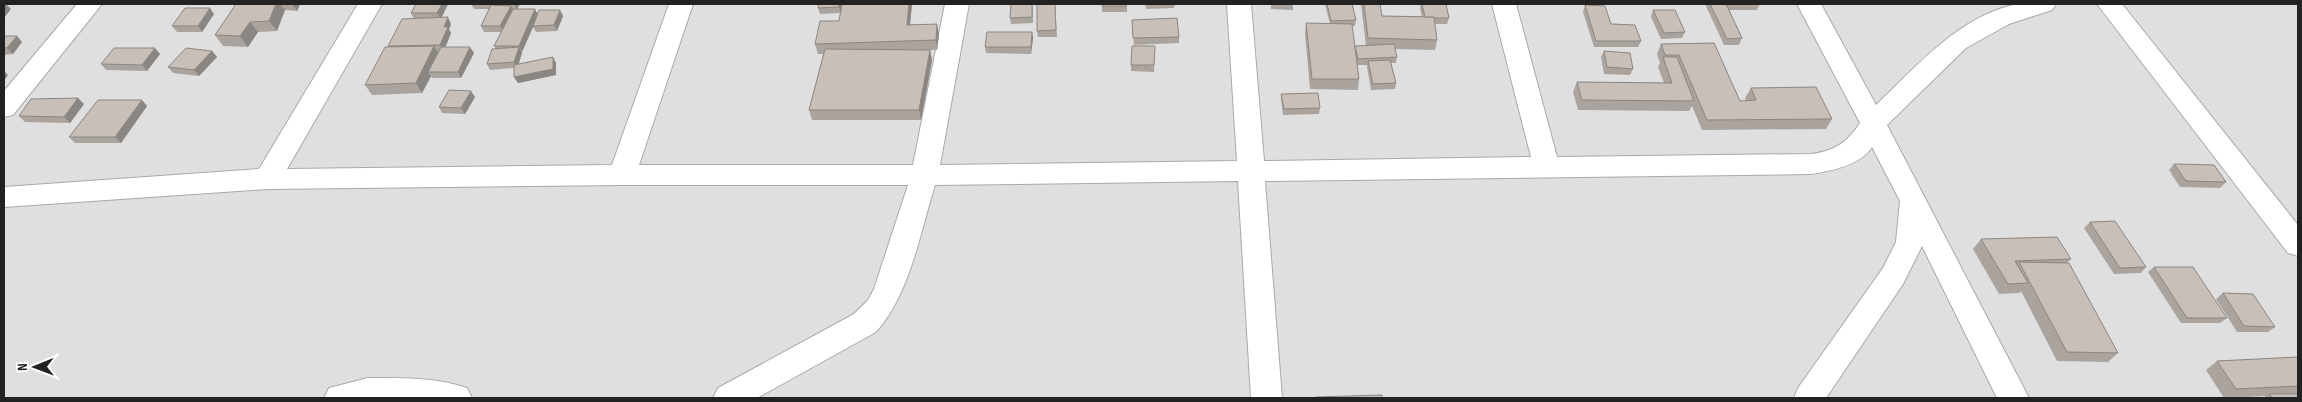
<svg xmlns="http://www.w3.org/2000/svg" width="2302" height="402" viewBox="0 0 2302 402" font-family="'Sofia Sans Condensed',sans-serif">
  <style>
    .residential { fill: #e0dfdf }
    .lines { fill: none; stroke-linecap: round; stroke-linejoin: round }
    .minor-casing { stroke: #a9a9a9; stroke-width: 2 }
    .minor { fill: #fff; fill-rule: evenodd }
    .wall { fill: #aba49e }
    .shaded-wall { fill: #8b8681 }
    .building { fill: #c7bfb8; stroke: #8b8681 }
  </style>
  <rect width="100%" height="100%" fill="#f2efe9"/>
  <rect class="residential" x="4" y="4" width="2294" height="394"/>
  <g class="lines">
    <g class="minor-casing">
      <g id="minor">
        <polygon points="77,4 102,4 13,115 4,117 4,91"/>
        <path d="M358,4h24l-95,165 325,-4 57,-161h24l-54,161h274l32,-161h24l-29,161 297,-4 -10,-157h24l13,157 267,-4 -39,-153h24l41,153 254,-3c23,-3 36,-11 49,-31l-63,-119h24l55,101c41,-39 83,-89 141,-101 12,-2 27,0 39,0l-4,6 -43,14 -43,24 -79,77 142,273h-32l-75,-152 -19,38 -77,114h-32l4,-10 85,-120 13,-26 4,-41 -28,-54c-11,18 -41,24 -61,27l-546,7 17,217h-31l-13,-217 -303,4c-15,48 -25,109 -59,147l-119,66h-44l5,-10 136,-74 14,-14 6,-11 34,-104h-286l-355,4 -263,18v-20l255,-18z"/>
        <polygon points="2097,4 2122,4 2298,225 2298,256 2288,253"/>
        <path d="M368,378c33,0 68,-1 99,10l5,10h-148l5,-10z"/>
      </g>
    </g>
    <use href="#minor" class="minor"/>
  </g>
  <g class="wall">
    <polygon points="236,4 300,4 297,11 285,10 277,31 258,32 248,47 223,46 215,35"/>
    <polygon points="416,4 448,4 441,18 451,24 449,29 451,33 445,47 474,53 461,78 432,78 431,76 422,93 372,95 365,85 388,47 414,19 411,13"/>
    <polygon points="471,4 520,4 517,9 538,13 563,16 557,31 536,32 533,27 522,52 519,64 553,57 556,63 556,75 518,83 514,77 514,68 490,70 487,64 496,49 494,46 501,32 484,32 481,26 489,9 474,9"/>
    <polygon points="842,4 912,4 910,24 939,34 937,50 930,50 932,60 921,120 812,120 809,110 824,54 818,54 815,44 839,21 840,13 820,14 818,8"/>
    <polygon points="1055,4 1057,37 1038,37 1037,31"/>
    <rect x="1102" y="4" width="25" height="8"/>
    <polygon points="1145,4 1175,4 1174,8 1146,9"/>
    <polygon points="1271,4 1293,4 1293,10 1271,9"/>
    <polygon points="1325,4 1352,4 1356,20 1355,26 1352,26 1355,46 1366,46 1361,4 1380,4 1382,16 1422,17 1420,8 1421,4 1446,4 1449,18 1447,24 1435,24 1437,40 1435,50 1395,49 1397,57 1396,63 1391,63 1396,83 1395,89 1371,90 1367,67 1367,65 1357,65 1359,79 1358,90 1310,89 1305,34 1306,23 1330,24"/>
    <polygon points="1705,4 1760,4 1757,10 1729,10 1742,38 1739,45 1724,45"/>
    <polygon points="1585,5 1611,24 1641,41 1638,47 1594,47 1583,12"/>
    <polygon points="1033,6 1033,23 1011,24 1010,18"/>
    <polygon points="1653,10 1685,32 1682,38 1661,39 1651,17"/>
    <polygon points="214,14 202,32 177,32 172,26"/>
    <polygon points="1132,20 1179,37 1179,43 1134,45"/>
    <polygon points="1032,32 1033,38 1031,54 986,53 985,47"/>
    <polygon points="4,36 22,42 13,54 4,55"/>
    <polygon points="1714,43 1740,101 1746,101 1745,98 1751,88 1832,119 1826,129 1702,130 1692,106 1689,111 1578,110 1573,92 1577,82 1664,83 1658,67 1660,63 1657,54 1661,44"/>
    <polygon points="1155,46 1154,72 1131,71 1131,65"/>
    <polygon points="212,51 217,57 199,76 173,73 168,67"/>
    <polygon points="1604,51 1633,69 1630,75 1604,74 1601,57"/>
    <polygon points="160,54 147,71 106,70 101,64"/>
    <polygon points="1281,94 1320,108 1319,114 1283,115 1281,100"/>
    <polygon points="475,97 465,114 442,113 439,107"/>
    <polygon points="84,104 70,123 25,122 19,116"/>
    <polygon points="147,106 121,143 75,143 69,137"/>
    <polygon points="2174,164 2226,182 2220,188 2180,187 2169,170"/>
    <polygon points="2090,222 2146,267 2141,273 2114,274 2084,228"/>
    <polygon points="1981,239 2071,259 2067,263 2118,353 2108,362 2057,361 2021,291 2020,293 1999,294 1973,249"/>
    <polygon points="2154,267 2227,318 2220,323 2181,323 2148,272"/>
    <polygon points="2223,293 2275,327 2268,332 2237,332 2216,299"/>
    <polygon points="2298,357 2298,398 2263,398 2266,396 2224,398 2206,370 2217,361"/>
  </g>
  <g class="shaded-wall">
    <polygon points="4,4 6,4 11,9 4,18"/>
    <polygon points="276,4 280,4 285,10 277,31 269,21"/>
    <polygon points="292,4 300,4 297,11"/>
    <polygon points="442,4 448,4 441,19 437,13"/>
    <polygon points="514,4 520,4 517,9"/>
    <polygon points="839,4 842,4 841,13 839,7"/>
    <polygon points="909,4 912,4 909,35 907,25"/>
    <polygon points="511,6 514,12 504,32 500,26"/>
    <polygon points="210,8 214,14 202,32 198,26"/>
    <polygon points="535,9 538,15 533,26 533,27 522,52 519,46"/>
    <polygon points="560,10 563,16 557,31 554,25"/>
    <polygon points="448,17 451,24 449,29 451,33 444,51 440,45 444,27"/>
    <polygon points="250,22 258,32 248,47 240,36"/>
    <polygon points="937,24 939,34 937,50 936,40"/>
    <polygon points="1032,32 1033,38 1031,54 1031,47"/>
    <polygon points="17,36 22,42 13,54 7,48"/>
    <polygon points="434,46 440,56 428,72 431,76 422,93 416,83"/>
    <polygon points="470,47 474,53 461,78 458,72"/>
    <polygon points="519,47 522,53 517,68 514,62"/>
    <polygon points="155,48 160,54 147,71 142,65"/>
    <polygon points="930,50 932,60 921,120 919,110"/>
    <polygon points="212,51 217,57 199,76 194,70"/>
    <polygon points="553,57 556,63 556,75 518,83 514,77"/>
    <polygon points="4,71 8,75 4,81"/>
    <polygon points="471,91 475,97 465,114 461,108"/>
    <polygon points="78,98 84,104 70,123 64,117"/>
    <polygon points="142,100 147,106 121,143 115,137"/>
  </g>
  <g class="building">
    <polygon points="236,4 276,4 269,21 250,22 240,36 215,35"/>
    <polygon points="416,4 442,4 437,13 411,13"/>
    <polygon points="819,4 839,4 839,7 818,8"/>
    <polygon points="842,4 909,4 907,25 937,24 936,40 815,44 820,21 839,21"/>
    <polygon points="1011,4 1032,4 1032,17 1010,18"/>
    <polygon points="1037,4 1055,4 1056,30 1037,31"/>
    <rect x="1102" y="4" width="24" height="2"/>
    <polygon points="1327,4 1352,4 1356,20 1331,21"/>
    <polygon points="1364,4 1380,4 1382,16 1434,17 1437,40 1368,38"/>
    <polygon points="1422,4 1446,4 1449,18 1434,18 1434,17 1425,17"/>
    <polygon points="1710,4 1728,4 1726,4 1742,38 1727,39"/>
    <polygon points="491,5 511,6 500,26 481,26"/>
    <polygon points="1585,5 1605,6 1611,24 1635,25 1641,41 1596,41"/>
    <polygon points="185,8 210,8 198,26 172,26"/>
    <polygon points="513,9 535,9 519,46 494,46"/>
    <polygon points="539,10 560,10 554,25 533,26"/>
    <polygon points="1653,10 1675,10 1685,32 1664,33"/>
    <polygon points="448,17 444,27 448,27 440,45 388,46 402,19"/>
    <polygon points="1177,18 1179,37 1133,38 1132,20"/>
    <polygon points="1306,23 1352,24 1359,79 1312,79"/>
    <polygon points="987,32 1032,32 1031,47 985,47"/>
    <polygon points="4,36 17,36 7,48 4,48"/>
    <polygon points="1714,43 1740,101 1756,100 1751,88 1816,87 1832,119 1707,120 1679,55 1665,55 1661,44"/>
    <polygon points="1394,44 1397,57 1358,59 1355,46"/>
    <polygon points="434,46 416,83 365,85 385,47"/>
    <polygon points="1132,46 1155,46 1154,65 1131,65"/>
    <polygon points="441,47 470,47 458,72 428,72"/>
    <polygon points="519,47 514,62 487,64 492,49"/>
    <polygon points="114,48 155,48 142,65 101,64"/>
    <polygon points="186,48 212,51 194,70 168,67"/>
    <polygon points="825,49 930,50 919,110 809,110"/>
    <polygon points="1604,51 1630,53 1633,69 1607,67"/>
    <polygon points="553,57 553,69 514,77 514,65"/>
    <polygon points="1663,57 1677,57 1694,101 1582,100 1577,82 1672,83"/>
    <polygon points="1390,60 1396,83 1373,84 1368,61"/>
    <polygon points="449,90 471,91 461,108 439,107"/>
    <polygon points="1318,93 1320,108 1284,109 1281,94"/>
    <polygon points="78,98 64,117 19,116 31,99"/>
    <polygon points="98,100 142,100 115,137 69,137"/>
    <polygon points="2174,164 2214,165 2226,182 2186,181"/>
    <polygon points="2115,221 2146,267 2120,268 2090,222"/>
    <polygon points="2057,237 2071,259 2015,261 2028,283 2008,284 1981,239"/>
    <polygon points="2019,262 2069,263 2118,353 2067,352"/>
    <polygon points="2154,267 2193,267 2227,318 2187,318"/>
    <polygon points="2223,293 2253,294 2275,327 2244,326"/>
    <polygon points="2298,357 2298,386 2236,389 2217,361"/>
    <polygon points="2269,394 2298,394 2298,398 2272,398"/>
    <polygon points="1382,395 1382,398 1316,398 1316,397"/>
  </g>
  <rect width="2302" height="402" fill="none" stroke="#222222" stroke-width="10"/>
  <g transform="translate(35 367) rotate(269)" stroke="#ffffff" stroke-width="4" paint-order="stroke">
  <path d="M0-4L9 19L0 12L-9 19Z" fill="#222222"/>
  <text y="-8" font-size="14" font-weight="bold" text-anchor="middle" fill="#222222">N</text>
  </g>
</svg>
